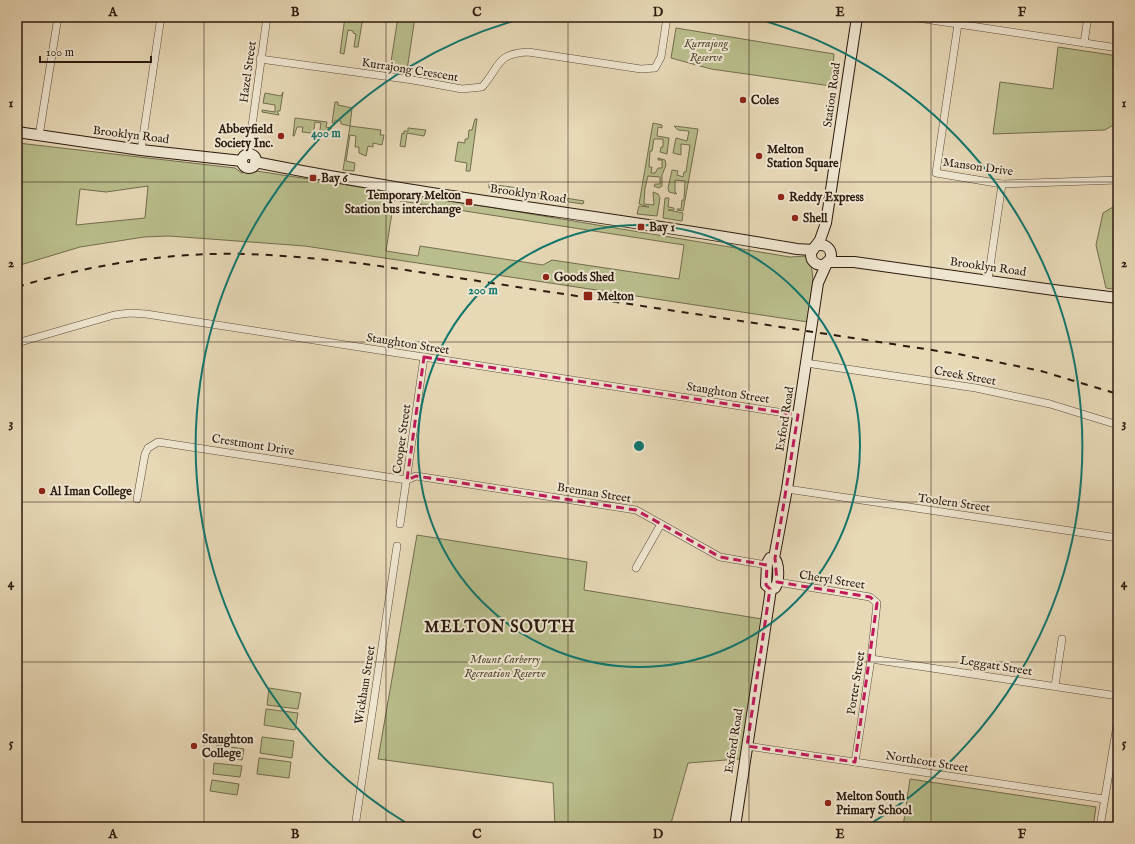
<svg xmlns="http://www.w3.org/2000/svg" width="1135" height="844" viewBox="0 0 1135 844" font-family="'IM FELL English',serif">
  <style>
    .green { fill: #b9be8c; stroke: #726c4e; fill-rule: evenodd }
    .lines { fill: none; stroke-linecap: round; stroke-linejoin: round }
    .street-casing { stroke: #5b4a39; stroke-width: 8 }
    .secondary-casing { stroke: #2c1a0f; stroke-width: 12 }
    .street { stroke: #efe6d0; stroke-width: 7 }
    .secondary { stroke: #efe6d0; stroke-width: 10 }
    .rail { stroke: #2c1a0f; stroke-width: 2; stroke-dasharray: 7 7; stroke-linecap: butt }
    .marked { fill: none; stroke: #c2185b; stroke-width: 3; stroke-dasharray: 8 5; stroke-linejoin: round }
    .grid { fill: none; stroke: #2c1a0f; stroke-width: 1; stroke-opacity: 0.55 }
    .ring { fill: none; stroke: #0f766e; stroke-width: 2 }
    .poi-dot { fill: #8f2418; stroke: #efe6d0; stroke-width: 1.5 }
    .labels { text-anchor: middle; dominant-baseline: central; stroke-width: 4; stroke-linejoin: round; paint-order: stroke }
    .park-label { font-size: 12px; font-style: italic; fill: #564b34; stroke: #efe6d0 }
    .street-label { font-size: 12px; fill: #2c1a0f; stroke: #efe6d0 }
    .poi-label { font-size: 12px; font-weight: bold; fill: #2c1a0f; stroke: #efe6d0; text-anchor: start }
    .district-label { font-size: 16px; font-weight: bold; letter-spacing: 1px; fill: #2c1a0f; stroke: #efe6d0 }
    .centre { fill: #0f766e; stroke: #efe6d0; stroke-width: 2 }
    .ring-label { font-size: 12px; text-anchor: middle; font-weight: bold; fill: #0f766e; stroke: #efe6d0; stroke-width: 4; stroke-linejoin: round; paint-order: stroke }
    .neatline { fill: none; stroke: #2c1a0f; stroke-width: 1.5 }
    .grid-label { font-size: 13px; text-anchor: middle; font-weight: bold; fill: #2c1a0f }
  </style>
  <rect width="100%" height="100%" fill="#e7d8b6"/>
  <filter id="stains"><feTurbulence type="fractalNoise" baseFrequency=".005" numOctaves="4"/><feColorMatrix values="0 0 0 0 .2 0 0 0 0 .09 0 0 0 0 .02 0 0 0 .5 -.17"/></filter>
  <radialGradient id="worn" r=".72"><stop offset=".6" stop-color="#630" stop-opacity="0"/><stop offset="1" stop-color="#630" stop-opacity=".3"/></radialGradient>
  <g class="green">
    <polygon points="345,17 363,17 358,47 354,47 356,34 353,33 353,31 348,30 344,54 340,53"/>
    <polygon points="398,17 415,17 407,70 390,68"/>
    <polygon points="676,28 834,54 831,86 711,69 671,58"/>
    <polygon points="1058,47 1118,56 1118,122 1105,130 993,134 1000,82 1053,89"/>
    <polygon points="283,92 280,111 277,111 279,115 262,112 262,110 275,112 275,105 263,103 265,93 281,96"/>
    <polygon points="335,102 338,102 338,105 352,108 350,126 381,130 380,135 384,135 382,145 373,143 373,147 368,146 366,156 359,153 359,147 355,147 356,136 350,135 346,161 355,163 354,171 343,170 350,126 341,124 341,121 335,120 335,123 332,123"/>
    <polygon points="295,118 327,122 326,127 331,128 330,136 319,137 321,123 315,122 313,136 312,133 302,132 303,127 297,127 294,136 293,136"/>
    <polygon points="475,119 477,119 470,171 466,171 467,163 455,161 458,142 465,143 465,139 468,139 469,130 472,130"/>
    <polygon points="653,123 662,125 662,128 658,127 657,136 669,138 667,154 660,152 661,147 663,147 663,139 654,139 652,151 650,151 649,167 652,167 651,173 655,173 658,168 662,168 662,160 658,160 658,158 665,160 666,165 662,175 662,186 659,188 654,186 655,184 660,184 660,177 648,176 645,188 644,204 654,205 653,192 658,194 660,198 657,216 637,214 639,206 649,207 639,204"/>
    <polygon points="674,126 698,129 683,211 677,210 677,209 681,209 682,200 684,200 685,181 675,180 675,192 677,194 669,192 668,188 672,170 678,171 677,175 683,177 684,172 686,172 690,145 681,144 681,155 673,153 676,138 687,141 689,131 678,130"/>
    <polygon points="408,128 426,130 424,136 407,133 405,147 400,146 402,133 404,134 404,131 408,131"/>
    <path d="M18,143l217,25 7,5 8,-3 239,37 301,50 17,-1c11,18 3,45 1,66l-503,-76 -136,-10 -25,1 -64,10 -63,19zM148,186l-3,32 -69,7 4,-36 26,3zM394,200l290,45 -5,34 -127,-19 -9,5 -123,-19 -2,10 -32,-5z"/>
    <polygon points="489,184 525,189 522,193 489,188"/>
    <polygon points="534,193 584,201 583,204 534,197"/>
    <polygon points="665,198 669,198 668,207 674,208 674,210 668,210 683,213 682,221 663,218"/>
    <polygon points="1118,204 1118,290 1106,288 1096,245 1103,213"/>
    <polygon points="417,535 587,562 584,590 768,620 751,758 688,763 670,827 555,827 553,783 378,759"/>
    <polygon points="269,688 301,693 298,709 267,705"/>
    <polygon points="266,709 298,713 295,730 264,725"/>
    <polygon points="262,737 294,741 292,758 260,753"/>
    <polygon points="217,745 244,749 242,760 215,756"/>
    <polygon points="259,758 291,762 289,778 257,774"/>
    <polygon points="214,763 242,766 240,777 213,774"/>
    <polygon points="910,779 1096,807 1093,827 903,827"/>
    <polygon points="212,780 239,784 237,795 210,791"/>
  </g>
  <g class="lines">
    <g class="street-casing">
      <g id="street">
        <polyline points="911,17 1118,48"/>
        <polyline points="958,24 936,173 1002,184 1118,180"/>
        <polyline points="1084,43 1088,17"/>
        <path d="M260,59l153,21 49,9 20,-2c19,-21 13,-33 46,-35l113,17 14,-1 6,-11 6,-40"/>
        <polyline points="39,136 58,17"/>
        <polyline points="141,150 161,17"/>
        <polyline points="248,155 267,17"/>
        <polyline points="988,280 1002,184"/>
        <polyline points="17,343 114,315 130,313 146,314 798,415"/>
        <polyline points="806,363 976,388 1050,404 1118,425"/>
        <polyline points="787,489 1118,538"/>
        <polyline points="137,499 145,454 148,448 158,442 407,480 416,476 636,510 720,557 767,565"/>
        <polyline points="400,524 424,357"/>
        <polyline points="636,568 661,524"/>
        <polyline points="777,582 870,597 877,603 871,659 855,762"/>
        <polyline points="871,659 1118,696"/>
        <polyline points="1055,686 1062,639"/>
        <polyline points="747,746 1104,799"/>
        <polyline points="355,827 397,546"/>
        <polyline points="452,827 453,827"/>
        <polyline points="1100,827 1118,719"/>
      </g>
    </g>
    <g class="secondary-casing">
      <g id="secondary">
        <polyline points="17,132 141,150 242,161"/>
        <circle cx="249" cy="161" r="7"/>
        <path d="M255,162c180,36 362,55 542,87l16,1"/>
        <circle cx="821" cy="255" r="10"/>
        <polyline points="814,248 820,240 826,223 857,17"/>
        <polyline points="827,262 854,262 1061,291 1118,298"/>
        <path d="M774,558h-4l-3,5 -1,22 5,4 4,-1c4,-6 5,-25 -1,-30l13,-69 31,-206 9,-20"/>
        <polyline points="735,827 771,589"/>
      </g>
    </g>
    <use href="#street" class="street"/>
    <use href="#secondary" class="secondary"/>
    <path class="rail" d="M17,287c72,-22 151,-35 227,-33 43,1 86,6 129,11l585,89 83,17 77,23"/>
  </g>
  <path class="marked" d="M424,357l374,58 -23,143 2,24 93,15 7,6 -22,159 -108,-16 23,-157 -4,-4 1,-20 -47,-8 -84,-47 -220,-34 -9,4z"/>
  <path class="grid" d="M204,17v810M386,17v810M568,17v810M749,17v810M931,17v810M17,182h1101M17,342h1101M17,502h1101M17,662h1101"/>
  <g class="ring">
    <circle cx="639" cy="446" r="221"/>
    <path d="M411 826A443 443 0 0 1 528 17M750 17A443 443 0 0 1 867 826"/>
  </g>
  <g class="poi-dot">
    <circle cx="743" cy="100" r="4"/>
    <circle cx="281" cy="136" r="4"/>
    <circle cx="759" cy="156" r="4"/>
    <rect x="309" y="174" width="8" height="8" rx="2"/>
    <circle cx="781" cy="197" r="4"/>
    <rect x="465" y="198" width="8" height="8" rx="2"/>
    <circle cx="795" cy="218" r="4"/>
    <rect x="637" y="223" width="8" height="8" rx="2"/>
    <circle cx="546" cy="277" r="4"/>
    <rect x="583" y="291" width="10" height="10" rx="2"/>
    <circle cx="42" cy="491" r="4"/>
    <circle cx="194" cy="746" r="4"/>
    <circle cx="828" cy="803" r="4"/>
  </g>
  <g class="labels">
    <g class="park-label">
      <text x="706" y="43">Kurrajong<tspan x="706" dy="14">Reserve</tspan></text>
      <text x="505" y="659">Mount Carberry<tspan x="505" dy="14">Recreation Reserve</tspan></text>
    </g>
    <g class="street-label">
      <text transform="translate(410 70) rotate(9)">Kurrajong Crescent</text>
      <text transform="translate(248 72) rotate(-82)">Hazel Street</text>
      <text transform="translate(832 95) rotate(-82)">Station Road</text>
      <text transform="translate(131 135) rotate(7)">Brooklyn Road</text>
      <text transform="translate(978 167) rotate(8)">Manson Drive</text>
      <text transform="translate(528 194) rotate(8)">Brooklyn Road</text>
      <text transform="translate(988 267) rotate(8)">Brooklyn Road</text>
      <text transform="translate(408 344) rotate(9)">Staughton Street</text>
      <text transform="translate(965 376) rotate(10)">Creek Street</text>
      <text transform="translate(728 393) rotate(9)">Staughton Street</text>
      <text transform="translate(785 419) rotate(-81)">Exford Road</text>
      <text transform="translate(402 439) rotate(-82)">Cooper Street</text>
      <text transform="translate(253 445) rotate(9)">Crestmont Drive</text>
      <text transform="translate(594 493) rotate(9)">Brennan Street</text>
      <text transform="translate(954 503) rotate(8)">Toolern Street</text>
      <text transform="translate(832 580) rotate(9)">Cheryl Street</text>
      <text transform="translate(996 666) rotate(9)">Leggatt Street</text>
      <text transform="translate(856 683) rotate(-81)">Porter Street</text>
      <text transform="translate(365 685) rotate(-81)">Wickham Street</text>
      <text transform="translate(734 741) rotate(-81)">Exford Road</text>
      <text transform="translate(927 762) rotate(9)">Northcott Street</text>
    </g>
    <g class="poi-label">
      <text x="751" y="100">Coles</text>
      <text x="273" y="129" text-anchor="end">Abbeyfield<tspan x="273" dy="14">Society Inc.</tspan></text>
      <text x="767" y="149">Melton<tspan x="767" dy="14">Station Square</tspan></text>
      <text x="321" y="178">Bay 6</text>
      <text x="461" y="195" text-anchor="end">Temporary Melton<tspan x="461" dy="14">Station bus interchange</tspan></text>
      <text x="789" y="197">Reddy Express</text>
      <text x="803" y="218">Shell</text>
      <text x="649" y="227">Bay 1</text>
      <text x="554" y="277">Goods Shed</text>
      <text x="597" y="296">Melton</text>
      <text x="50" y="491">Al Iman College</text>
      <text x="202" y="739">Staughton<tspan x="202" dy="14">College</tspan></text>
      <text x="836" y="796">Melton South<tspan x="836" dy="14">Primary School</tspan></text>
    </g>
    <g class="district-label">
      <text x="500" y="628">MELTON SOUTH</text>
    </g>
  </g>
  <circle cx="639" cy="446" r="6" class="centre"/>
  <g class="ring-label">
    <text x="326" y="137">400 m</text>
    <text x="483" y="294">200 m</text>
  </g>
  <rect width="1135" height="844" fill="none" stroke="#e7d8b6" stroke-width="44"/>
  <path d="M40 56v6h111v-6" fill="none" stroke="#2c1a0f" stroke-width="2"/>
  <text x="46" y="56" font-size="12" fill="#2c1a0f" stroke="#efe6d0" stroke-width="3" paint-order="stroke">100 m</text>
  <rect x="22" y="22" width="1091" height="800" class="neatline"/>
  <g class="grid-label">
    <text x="113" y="16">A</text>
    <text x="295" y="16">B</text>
    <text x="477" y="16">C</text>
    <text x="658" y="16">D</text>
    <text x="840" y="16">E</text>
    <text x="1022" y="16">F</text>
    <text x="11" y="107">1</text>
    <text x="1124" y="107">1</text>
    <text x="11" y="267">2</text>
    <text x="1124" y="267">2</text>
    <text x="11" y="427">3</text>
    <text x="1124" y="427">3</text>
    <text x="11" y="587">4</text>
    <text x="1124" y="587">4</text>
    <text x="11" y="747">5</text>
    <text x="1124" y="747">5</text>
    <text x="113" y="838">A</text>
    <text x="295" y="838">B</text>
    <text x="477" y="838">C</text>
    <text x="658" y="838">D</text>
    <text x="840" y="838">E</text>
    <text x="1022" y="838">F</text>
  </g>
  <rect width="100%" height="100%" filter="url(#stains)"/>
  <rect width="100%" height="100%" fill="url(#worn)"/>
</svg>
